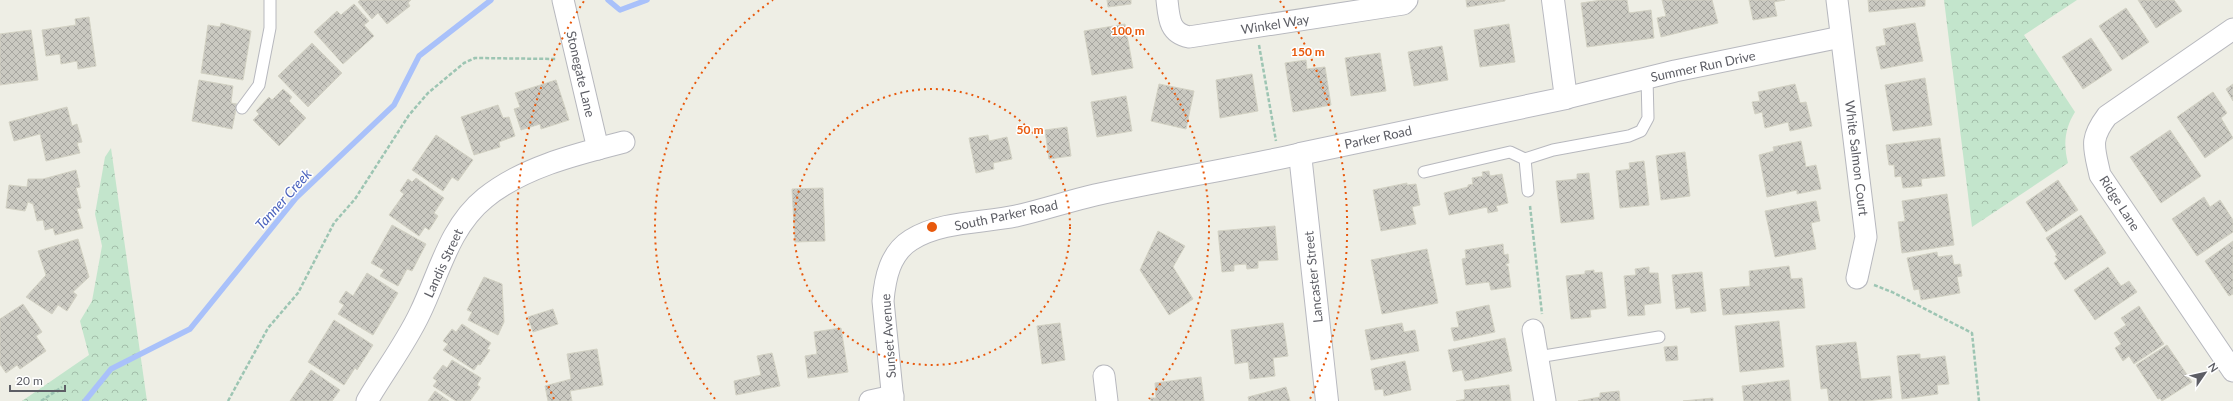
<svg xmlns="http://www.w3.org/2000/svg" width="2233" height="401" viewBox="0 0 2233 401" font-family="Lato,sans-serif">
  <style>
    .forest { fill: url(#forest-crowns) }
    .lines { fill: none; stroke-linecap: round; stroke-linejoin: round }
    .stream { stroke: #a9c1fa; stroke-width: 5.5 }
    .building { fill: url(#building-cross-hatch); stroke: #d3d2c4 }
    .lane-casing { stroke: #b7b8be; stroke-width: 13 }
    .street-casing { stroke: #b7b8be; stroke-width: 23 }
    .secondary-casing { stroke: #b8b9c0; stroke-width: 24 }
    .path { stroke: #9dc5b3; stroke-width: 2.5; stroke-dasharray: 4 2; stroke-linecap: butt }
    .lane { stroke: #fff; stroke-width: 11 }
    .street { stroke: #fff; stroke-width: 21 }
    .secondary { stroke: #fff; stroke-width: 22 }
    .ring { fill: none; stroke: #e8590c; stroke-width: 2; stroke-dasharray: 2 4 }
    .labels { text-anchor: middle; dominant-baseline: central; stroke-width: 3; stroke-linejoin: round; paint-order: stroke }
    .street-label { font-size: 13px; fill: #5d5e65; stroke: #fff }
    .water-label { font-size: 14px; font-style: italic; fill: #4c64bd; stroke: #fff }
    .centre { fill: #e8590c; stroke: #fff; stroke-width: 2 }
    .ring-label { font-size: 12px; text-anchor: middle; font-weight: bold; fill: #e8590c; stroke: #fff; stroke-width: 3; stroke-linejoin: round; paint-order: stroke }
  </style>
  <defs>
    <pattern id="forest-crowns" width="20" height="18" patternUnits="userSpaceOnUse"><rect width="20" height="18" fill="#c3e5cc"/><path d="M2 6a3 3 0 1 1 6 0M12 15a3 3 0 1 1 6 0" fill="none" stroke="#a2bda9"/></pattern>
    <pattern id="building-cross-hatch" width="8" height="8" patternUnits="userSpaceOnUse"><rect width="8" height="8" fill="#cac9c1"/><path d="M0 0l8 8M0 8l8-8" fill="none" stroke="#a7a6a0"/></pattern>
  </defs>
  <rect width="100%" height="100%" fill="#eeeee5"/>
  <g class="forest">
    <path d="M1944,0h133l-53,35 51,77c-10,16 -12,32 -7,51l-96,64z"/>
    <polygon points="111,148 147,401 22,401 89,355 80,321 92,301 102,246 95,214 105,157"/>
  </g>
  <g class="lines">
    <g class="stream">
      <polyline points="608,0 620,10 647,0"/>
      <polyline points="85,401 111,369 190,329 296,198 394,105 419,56 491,0"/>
    </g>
  </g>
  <g class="building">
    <polygon points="360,0 411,0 408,3 410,6 387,24 378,13 372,19 358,2"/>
    <polygon points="1107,0 1131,0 1131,4 1108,7"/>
    <polygon points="1466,0 1505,0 1505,1 1467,7"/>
    <polygon points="1602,0 1627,0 1629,13 1651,10 1654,38 1587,47 1581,3"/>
    <polygon points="1662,0 1712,0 1718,23 1661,37 1657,18 1666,16"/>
    <polygon points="1749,0 1785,0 1774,2 1777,16 1753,20"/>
    <polygon points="1868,0 1925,0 1925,6 1869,12"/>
    <polygon points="2138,0 2174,0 2182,11 2156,28"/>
    <polygon points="354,4 369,21 364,25 374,36 343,64 314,32 337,11 341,15"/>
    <polygon points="2126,8 2149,42 2122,60 2099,26"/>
    <polygon points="89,17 96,66 78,69 77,61 61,64 60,54 46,56 42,30 76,25 75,19"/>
    <polygon points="221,23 251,31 243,80 201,73 208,25 220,27"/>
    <polygon points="1915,23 1923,61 1881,69 1876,47 1886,45 1883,29"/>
    <polygon points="1125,24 1133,68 1092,75 1084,31"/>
    <polygon points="1509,24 1515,62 1480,67 1474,30"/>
    <polygon points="31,30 38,80 0,85 0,34"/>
    <polygon points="2091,38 2112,70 2083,89 2062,57"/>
    <polygon points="312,43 342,73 308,107 278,76"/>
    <polygon points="1442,46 1448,80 1414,86 1408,52"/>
    <polygon points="1380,53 1386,91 1351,96 1345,58"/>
    <polygon points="1306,60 1307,69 1325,67 1331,105 1293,112 1285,63"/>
    <polygon points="1252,74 1258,111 1220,118 1216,80"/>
    <polygon points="1925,78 1932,125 1893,131 1885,85"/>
    <polygon points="199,80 233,86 231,103 237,104 232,129 192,121"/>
    <polygon points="556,80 569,120 541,129 540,124 521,130 514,109 520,107 515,93"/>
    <polygon points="1159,84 1194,91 1186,129 1151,121"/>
    <polygon points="1795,84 1800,103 1806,102 1812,126 1790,131 1788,122 1765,128 1762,112 1755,114 1752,102 1760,101 1758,92"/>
    <polygon points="2233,84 2233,101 2226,89"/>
    <polygon points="283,89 292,97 289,101 306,118 279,146 253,120 259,114 256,111 269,97 272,100"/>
    <polygon points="2213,92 2227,113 2221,118 2233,138 2205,158 2177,117"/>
    <polygon points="1126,96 1132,131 1097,137 1091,102"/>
    <polygon points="498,105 503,118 509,117 515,136 499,142 500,147 474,155 461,117"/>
    <polygon points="67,107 72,126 77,124 82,142 77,143 80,153 46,161 40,134 14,141 9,122"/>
    <polygon points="1067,127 1071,156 1049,159 1045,130"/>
    <polygon points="2170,130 2201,176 2161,203 2130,157"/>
    <polygon points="436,135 473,160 458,181 452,177 443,191 412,170"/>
    <polygon points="988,135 989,141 1007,137 1012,159 993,163 994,169 976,173 969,138"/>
    <polygon points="1940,138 1945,176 1921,179 1922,186 1903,188 1901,176 1895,177 1894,165 1889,165 1886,145"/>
    <polygon points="1801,141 1806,167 1816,165 1821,189 1797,194 1797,190 1767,197 1759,155 1774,151 1773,147"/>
    <polygon points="1685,152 1690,196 1661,200 1656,156"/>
    <polygon points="1644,161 1649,205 1620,208 1616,171 1630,169 1629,163"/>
    <polygon points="76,170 80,187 76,188 81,208 77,209 83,228 55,235 53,228 45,230 43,220 37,221 33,204 28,202 25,211 6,208 9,185 27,187 28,179 43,179"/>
    <polygon points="1489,171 1490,176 1502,174 1508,203 1496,206 1498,211 1488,213 1487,207 1449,215 1444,193 1468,187 1468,185 1473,184 1472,178 1483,176 1482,172"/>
    <polygon points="1589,173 1594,219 1561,223 1556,181 1577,179 1577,174"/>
    <polygon points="416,178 444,198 434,213 438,216 429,230 425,227 419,236 389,215 404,194 400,191 408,179 412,182"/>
    <polygon points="2058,180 2078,210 2046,232 2026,202"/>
    <polygon points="1407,183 1407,185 1416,184 1420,205 1412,207 1416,224 1381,231 1373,190"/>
    <polygon points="823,188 825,241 795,242 792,189"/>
    <polygon points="1947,194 1954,245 1902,253 1898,222 1905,221 1902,201"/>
    <polygon points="2204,197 2210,207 2220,200 2233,220 2233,232 2197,256 2172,219"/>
    <polygon points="1816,201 1820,221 1811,223 1816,249 1775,257 1765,211"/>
    <polygon points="2081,215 2106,253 2065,280 2054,263 2058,260 2055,256 2057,255 2046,238"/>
    <polygon points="392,225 426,244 412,271 407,269 398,286 380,276 384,270 371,263"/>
    <polygon points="1275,226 1278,260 1258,261 1258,268 1247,269 1246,264 1234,265 1234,271 1222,272 1218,231"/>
    <polygon points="1158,231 1185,246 1173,267 1193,299 1169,315 1140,270"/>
    <polygon points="78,239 89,277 73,292 77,295 67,311 58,305 52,314 26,297 46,275 38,251"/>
    <polygon points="2233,241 2233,294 2229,296 2205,261"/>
    <polygon points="1503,244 1504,255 1508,254 1509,263 1506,264 1506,266 1508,266 1511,287 1491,290 1489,282 1466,285 1462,259 1466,258 1465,250"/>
    <polygon points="1427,249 1438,303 1382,314 1371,260"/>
    <polygon points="1937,252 1938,257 1952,255 1954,265 1960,264 1962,276 1957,277 1960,293 1921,300 1919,289 1914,290 1907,258"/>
    <polygon points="1789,266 1791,279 1802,278 1805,308 1723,315 1720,289 1750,286 1749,271"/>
    <polygon points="1649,267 1649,273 1658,273 1661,303 1644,305 1645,315 1628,316 1624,276 1636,275 1635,269"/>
    <polygon points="2108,267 2121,286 2129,281 2137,292 2095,320 2074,290"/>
    <polygon points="1594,270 1594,273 1602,272 1606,308 1590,310 1591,317 1571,319 1566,276 1585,274 1585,271"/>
    <polygon points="1702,272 1706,311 1691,313 1690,307 1676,309 1672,275"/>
    <polygon points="367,273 398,293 373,335 338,314 344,305 339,302 346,291 353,296"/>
    <polygon points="484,277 502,284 504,322 498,335 468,320 472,312 467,310"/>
    <polygon points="23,304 42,332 36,336 46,351 20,369 17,365 6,373 0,364 0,319"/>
    <polygon points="1489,305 1495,332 1454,341 1451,328 1459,327 1456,312"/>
    <polygon points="2139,306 2164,344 2134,364 2129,356 2123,361 2115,348 2121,344 2114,333 2126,325 2121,318"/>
    <polygon points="553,309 558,324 533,332 528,317"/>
    <polygon points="334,320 373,345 357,370 355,368 344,385 308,362"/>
    <polygon points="1779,321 1784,367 1740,372 1735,326"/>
    <polygon points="1060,323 1065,360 1042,364 1037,326"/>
    <polygon points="1283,323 1288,356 1273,358 1275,376 1250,379 1248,362 1235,364 1231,330"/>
    <polygon points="1402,323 1404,332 1415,330 1419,351 1371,360 1365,330"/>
    <polygon points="462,324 491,343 487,349 490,350 480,365 478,364 474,370 443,350 448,344 443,341 452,329 456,332"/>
    <polygon points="841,328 848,372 808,378 805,356 817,354 814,332"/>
    <polygon points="1505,338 1512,371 1465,381 1462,370 1453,372 1448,350"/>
    <polygon points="1856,342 1861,379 1890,376 1892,398 1866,401 1829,401 1827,388 1821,389 1816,346"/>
    <polygon points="2167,345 2192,382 2162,401 2160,398 2158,399 2136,365"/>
    <polygon points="1677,346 1678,360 1666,361 1664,347"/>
    <polygon points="597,349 603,385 570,391 572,401 548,401 545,386 571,379 567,354"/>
    <polygon points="772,353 780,386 736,395 734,381 761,375 757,356"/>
    <polygon points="1920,354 1920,359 1945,356 1949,384 1937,385 1938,394 1902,399 1897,356"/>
    <polygon points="452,360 481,378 477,385 480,387 470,401 456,401 433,386 437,381 433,378 443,365 447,368"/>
    <polygon points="1405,361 1411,390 1384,396 1383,389 1375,390 1371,369"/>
    <polygon points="311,370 340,390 332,401 290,401"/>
    <polygon points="1201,377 1204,401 1151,401 1150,398 1156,398 1155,383"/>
    <polygon points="1789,380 1791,401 1744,401 1742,386"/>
    <polygon points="1509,385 1511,401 1456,401 1465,399 1464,390"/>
    <polygon points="1286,387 1290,401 1249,401 1248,397"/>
    <polygon points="435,391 449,401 428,401"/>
    <polygon points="1619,391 1620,401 1578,401 1600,397 1600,393"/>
    <polygon points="1713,398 1713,401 1683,401"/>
  </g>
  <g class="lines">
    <g class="lane-casing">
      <g id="lane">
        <polyline points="242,108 259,85 270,28 270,0"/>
        <polyline points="1424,172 1510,152 1525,159"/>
        <polyline points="1528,191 1525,159 1553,150 1629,136 1641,131 1648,118 1647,78"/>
        <polyline points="1538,357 1659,337"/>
      </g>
    </g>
    <g class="street-casing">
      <g id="street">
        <polyline points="563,0 598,149"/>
        <path d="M1167,0c2,18 2,33 22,37l201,-31 13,-2 4,-4"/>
        <polyline points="1837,0 1866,237 1857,278"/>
        <path d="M2233,29l-126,87c-18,24 -13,31 -7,59l133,196"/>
        <polyline points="1566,98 1675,71 1841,37"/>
        <polyline points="1533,330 1545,401"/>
        <polyline points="1104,376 1107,401"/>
        <path d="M367,401c17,-29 39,-58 53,-88 19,-39 29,-86 65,-115 38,-31 92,-44 139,-56"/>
        <polyline points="870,401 893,396"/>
        <path d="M893,401l-10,-100c2,-23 7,-48 28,-61 30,-19 72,-17 105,-24 27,-6 53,-15 79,-21 68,-15 137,-26 205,-41"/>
      </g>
    </g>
    <g class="secondary-casing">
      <polyline id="secondary" points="1327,401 1300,154 1566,98 1553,0"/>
    </g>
    <g class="path">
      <polyline points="1259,45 1276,141"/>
      <polyline points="1530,206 1542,314"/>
      <polyline points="1874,285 1892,292 1972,333 1979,401"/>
      <polyline points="41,401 62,387"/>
      <polyline points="228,401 268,328 298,293 334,223 355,199 409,115 428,93 464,63 475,58 557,59"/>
    </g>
    <use href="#lane" class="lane"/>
    <use href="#street" class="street"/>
    <use href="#secondary" class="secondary"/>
  </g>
  <g class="ring">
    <circle cx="932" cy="227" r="138"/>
    <path d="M715 399A277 277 0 0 1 773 0M1091 0A277 277 0 0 1 1149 399"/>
    <path d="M554 399A415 415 0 0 1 584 1M1280 1A415 415 0 0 1 1310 399"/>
  </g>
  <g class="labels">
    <g class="street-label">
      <text transform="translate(1275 24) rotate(-9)">Winkel Way</text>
      <text transform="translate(1703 66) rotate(-12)">Summer Run Drive</text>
      <text transform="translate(581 74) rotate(77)">Stonegate Lane</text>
      <text transform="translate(1378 137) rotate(-12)">Parker Road</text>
      <text transform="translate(1857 158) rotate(83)">White Salmon Court</text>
      <text transform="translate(2120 203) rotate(57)">Ridge Lane</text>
      <text transform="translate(1006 215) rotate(-12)">South Parker Road</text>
      <text transform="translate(443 263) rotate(-65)">Landis Street</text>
      <text transform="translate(1313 277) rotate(-96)">Lancaster Street</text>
      <text transform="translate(888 336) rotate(-94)">Sunset Avenue</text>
    </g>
    <g class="water-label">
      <text transform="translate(283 199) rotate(-48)">Tanner Creek</text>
    </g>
  </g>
  <circle cx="932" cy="227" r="6" class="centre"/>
  <g class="ring-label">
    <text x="1128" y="35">100 m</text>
    <text x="1308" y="56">150 m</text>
    <text x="1030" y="134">50 m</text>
  </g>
  <g transform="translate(2205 373) rotate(56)" stroke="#ffffff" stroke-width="3" paint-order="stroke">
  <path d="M0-3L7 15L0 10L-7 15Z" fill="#5d5e65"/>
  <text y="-6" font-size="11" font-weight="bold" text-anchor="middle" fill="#5d5e65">N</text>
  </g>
  <path d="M10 385v6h55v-6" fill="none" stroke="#5d5e65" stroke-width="2"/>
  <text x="16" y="385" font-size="12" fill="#5d5e65" stroke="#ffffff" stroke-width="3" paint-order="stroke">20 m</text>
</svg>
